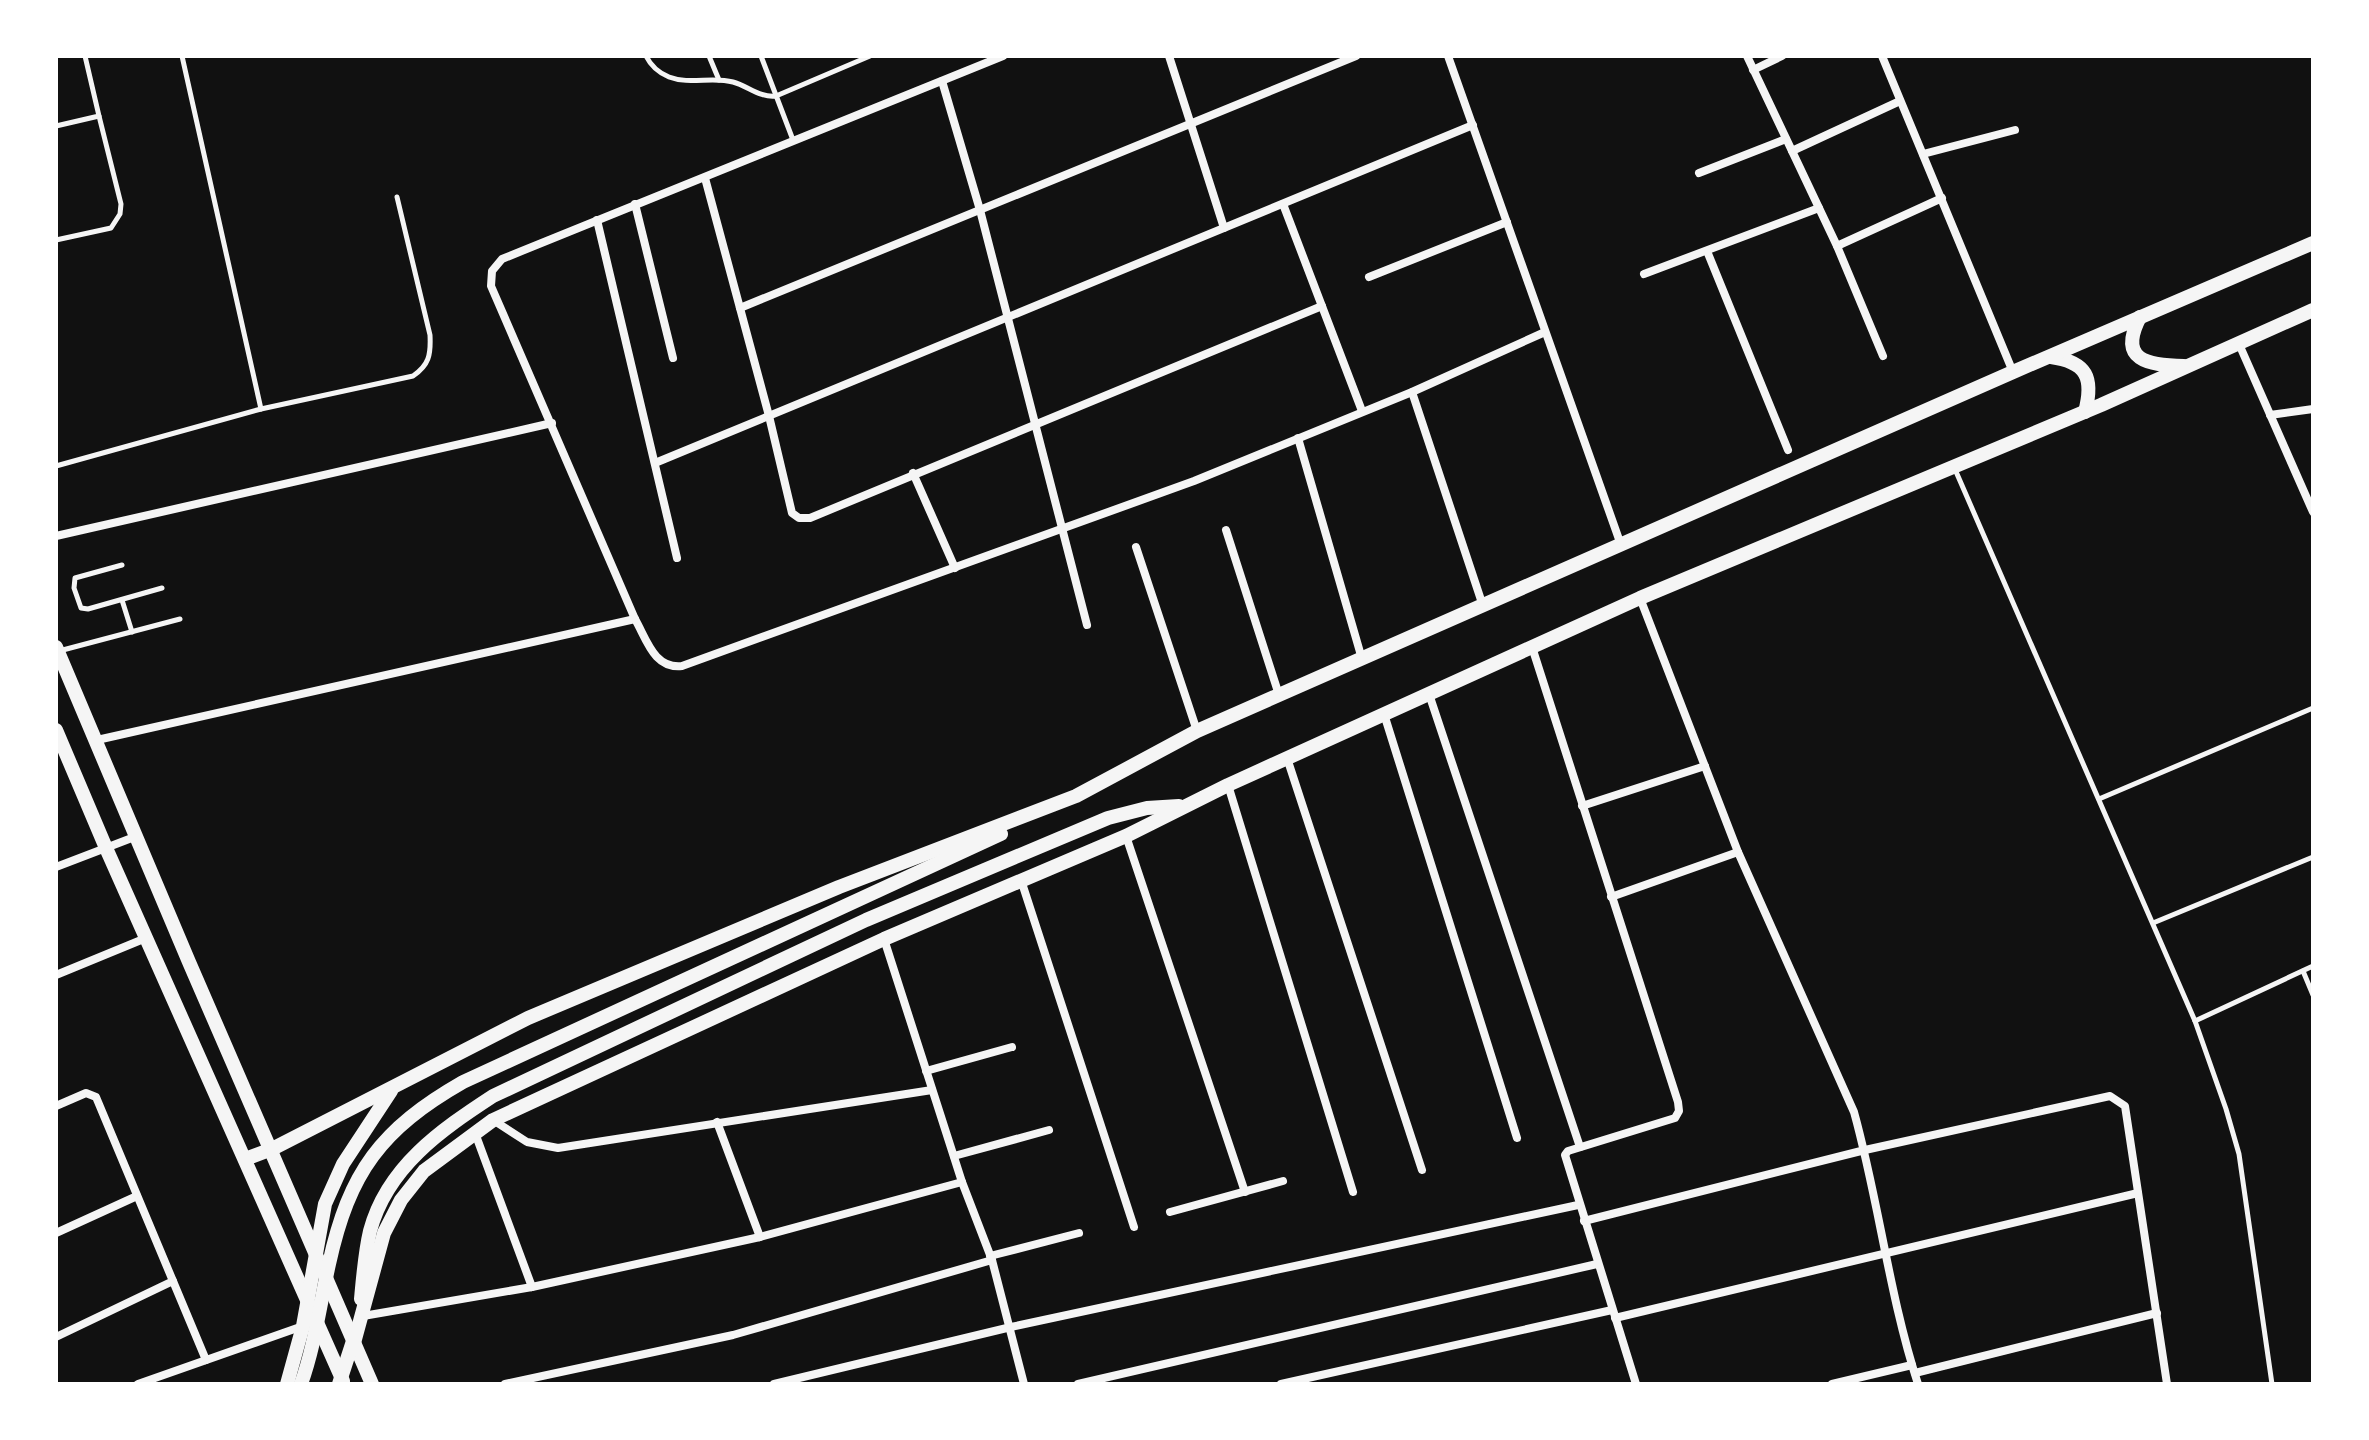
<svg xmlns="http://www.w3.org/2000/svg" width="2369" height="1440" viewBox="0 0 2369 1440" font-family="'Archivo Narrow',sans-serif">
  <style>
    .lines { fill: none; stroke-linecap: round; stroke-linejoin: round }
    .service { stroke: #f5f5f5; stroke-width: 5 }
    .minor { stroke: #f5f5f5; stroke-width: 8 }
    .secondary { stroke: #f5f5f5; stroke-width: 14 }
  </style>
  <rect width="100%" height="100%" fill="#111"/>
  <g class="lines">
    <g class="service">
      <polyline points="182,56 261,409"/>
      <path d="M646,56c5,10 13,17 23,21 21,8 43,-1 64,5 15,4 27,16 43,14l94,-40"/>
      <polyline points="709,56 719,80"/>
      <polyline points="761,56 793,140"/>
      <polyline points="56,126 99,116 85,56"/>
      <polyline points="56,240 111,228 120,214 121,204 99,116"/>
      <path d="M56,466l205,-57 152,-33c16,-11 18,-21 17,-41l-33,-138"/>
      <polyline points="1954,467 2195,1021 2226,1109 2239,1154 2272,1384"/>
      <polyline points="122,565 75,578 74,588 81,608 88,609 162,588"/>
      <polyline points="122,600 132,632"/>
      <polyline points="59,651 180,619"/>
      <polyline points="2099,799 2313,708"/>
      <polyline points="2153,923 2313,857"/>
      <polyline points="2303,971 2313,995"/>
      <polyline points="2195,1021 2313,966"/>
    </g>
    <g class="minor">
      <path d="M1003,56l-501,203 -10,12 -1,15 144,333c12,21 19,50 47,47l512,-185 218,-89 133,-60"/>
      <polyline points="1169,56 1224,228"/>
      <polyline points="1448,56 1621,545"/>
      <polyline points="1747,56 1837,246 1883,356"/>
      <polyline points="1882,56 2013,372"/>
      <polyline points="1753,70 1782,56"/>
      <polyline points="942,81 980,210 1087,625"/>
      <polyline points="1792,151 1900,101"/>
      <polyline points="1923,154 2015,130"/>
      <polyline points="1699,173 1786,139"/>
      <polyline points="705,178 769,416 792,513 799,518 810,518 1322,306"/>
      <polyline points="635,204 673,358"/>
      <polyline points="1283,204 1362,411"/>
      <polyline points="597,220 677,558"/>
      <polyline points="1837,246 1942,198"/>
      <polyline points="1707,251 1788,450"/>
      <polyline points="1644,274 1819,208"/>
      <polyline points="1369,277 1507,222"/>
      <polyline points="740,308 1356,56"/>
      <polyline points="2239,344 2313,512"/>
      <polyline points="1412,392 1483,606"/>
      <polyline points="2270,415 2313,409"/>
      <polyline points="1298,438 1362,659"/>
      <polyline points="655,463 1473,125"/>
      <polyline points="913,473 955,568"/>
      <polyline points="1226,530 1279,695"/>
      <polyline points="56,536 552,423"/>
      <polyline points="1136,547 1197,731"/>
      <path d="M1640,598l98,254 116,260c25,90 35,183 64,272"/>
      <polyline points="1532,647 1678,1102 1679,1111 1675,1118 1568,1151 1565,1155 1636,1384"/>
      <polyline points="1429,694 1580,1147"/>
      <polyline points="1384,714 1517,1138"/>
      <polyline points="97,740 635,619"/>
      <polyline points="1287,758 1422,1170"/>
      <polyline points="1228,785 1353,1192"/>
      <polyline points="1582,806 1705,766"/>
      <polyline points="1126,836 1245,1192"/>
      <polyline points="56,867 137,836"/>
      <polyline points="1021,880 1134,1227"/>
      <polyline points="1611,897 1738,852"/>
      <polyline points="884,939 962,1182 992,1260 1024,1384"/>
      <polyline points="56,975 146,938"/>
      <polyline points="926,1071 1012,1047"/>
      <polyline points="56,1106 86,1093 96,1097 206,1360"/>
      <polyline points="493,1120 527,1142 558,1148 932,1090"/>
      <polyline points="717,1122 760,1237"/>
      <polyline points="475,1133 532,1287"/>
      <polyline points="954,1156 1049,1130"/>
      <polyline points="1170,1212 1283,1181"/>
      <polyline points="1584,1221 1865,1150 2110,1096 2125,1106 2167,1384"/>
      <polyline points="56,1233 137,1196"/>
      <polyline points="990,1256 1079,1233"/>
      <polyline points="363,1316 532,1287 760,1237 962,1182"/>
      <polyline points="1615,1318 2138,1193"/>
      <polyline points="56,1337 173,1281"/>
      <polyline points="1915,1373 2157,1313"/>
      <polyline points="138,1384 303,1326"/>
      <polyline points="505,1384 733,1335 992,1260"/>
      <polyline points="774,1384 1011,1327 1578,1205"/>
      <polyline points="1078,1384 1597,1264"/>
      <polyline points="1281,1384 1612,1310"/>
      <polyline points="1832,1384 1912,1365"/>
    </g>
    <g class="secondary">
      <path d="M2140,317c-23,44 8,48 44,49"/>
      <path d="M2051,357c36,5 43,21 34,55"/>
      <polyline points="56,647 189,962 372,1384"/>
      <polyline points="56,730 106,848 343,1381"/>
      <polyline points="245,1159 272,1149 528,1018 839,887 1076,796 1197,731 2013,372 2313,243"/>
      <path d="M361,1299c2,-22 4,-47 9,-68 17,-64 71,-101 123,-135l373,-176 242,-102 39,-10 32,-2"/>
      <polyline points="354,1343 384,1233 401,1200 424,1171 493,1120 884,939 1126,836 1228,785 1640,598 2101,405 2313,310"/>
      <polyline points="287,1384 303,1326 325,1204 343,1164 391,1091"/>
      <path d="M301,1384c14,-39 19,-80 28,-120 20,-92 52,-135 134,-182l538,-248"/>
      <polyline points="339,1384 355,1335"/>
    </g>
  </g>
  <rect width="2369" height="1440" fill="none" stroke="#ffffff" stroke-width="116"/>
</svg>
